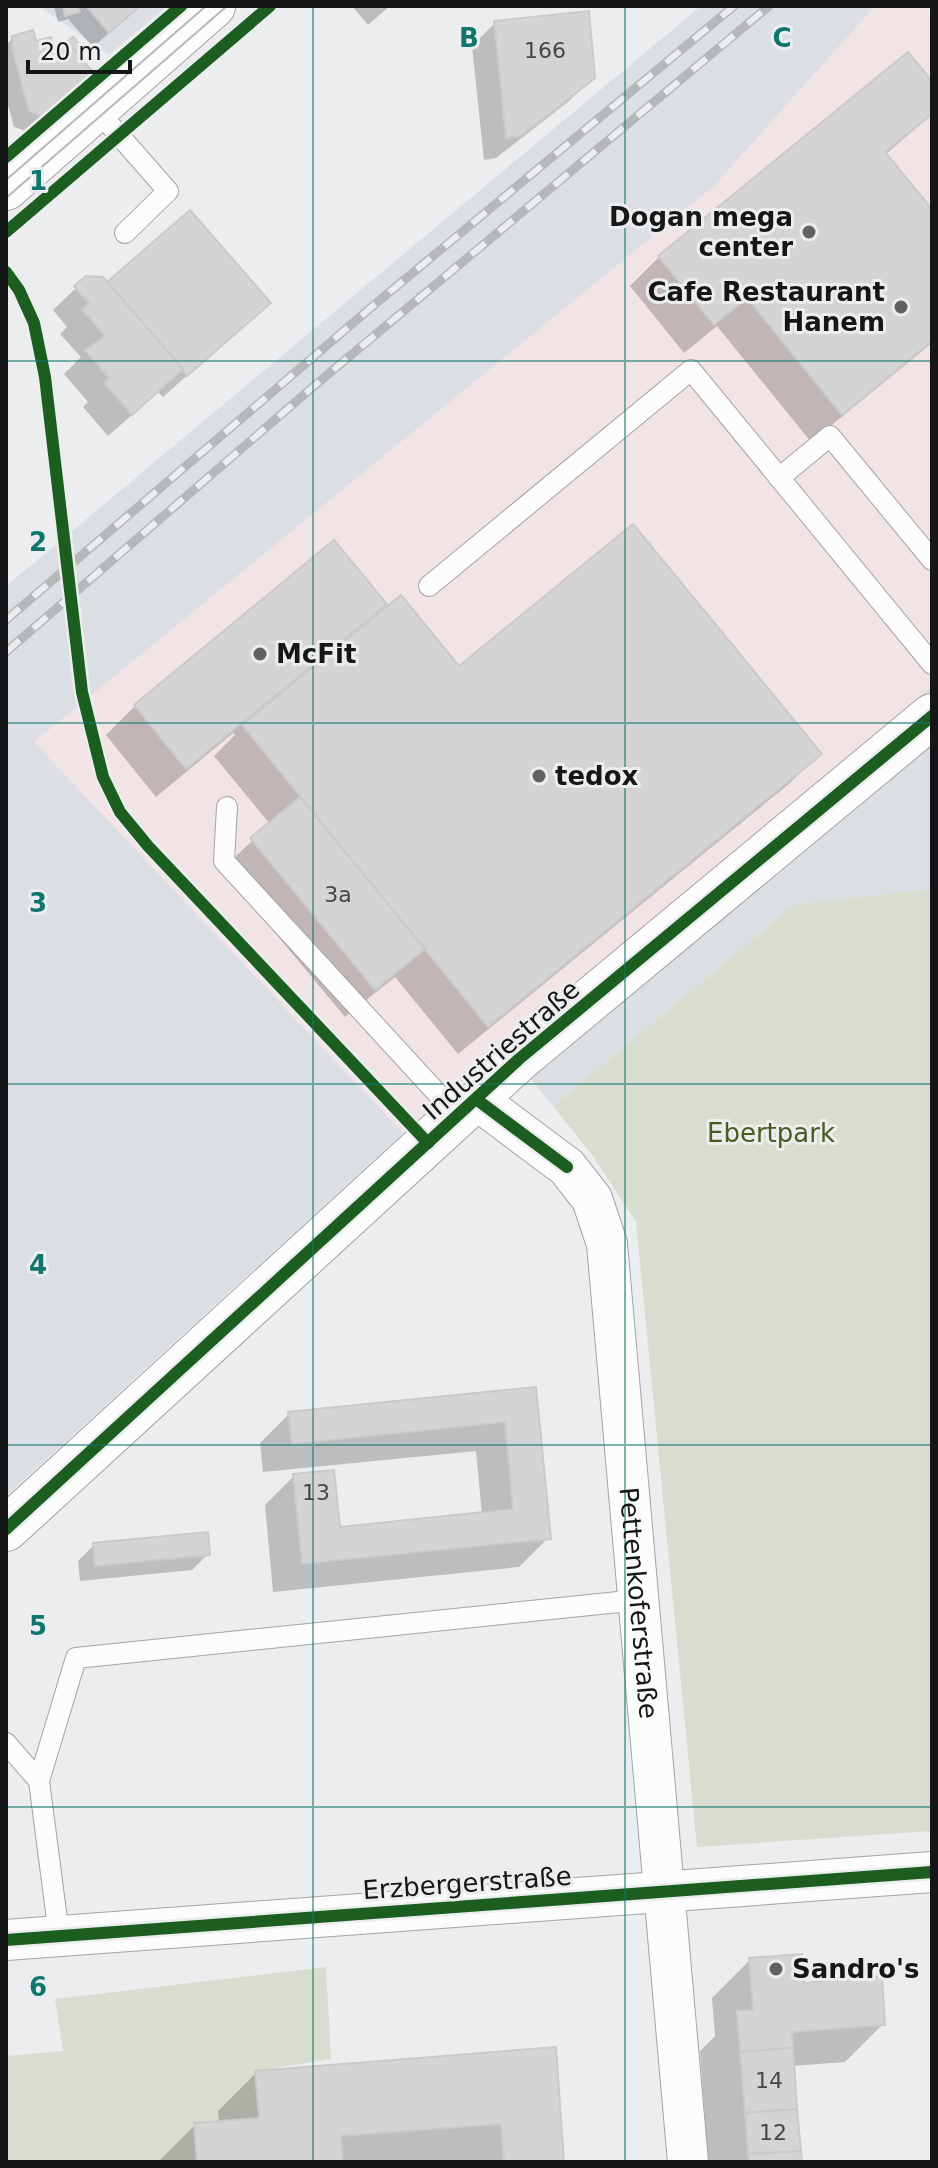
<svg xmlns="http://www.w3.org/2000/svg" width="938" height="2168" viewBox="0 0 938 2168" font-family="'DejaVu Sans',sans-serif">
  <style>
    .commercial { fill: #f2e3e4 }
    .built { fill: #dbdfe3 }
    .green { fill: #d9ddd0 }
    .shadow { fill: #0003 }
    .building { fill: #d4d4d4; stroke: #cacacb; stroke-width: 2 }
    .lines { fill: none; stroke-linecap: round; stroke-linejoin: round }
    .lane-casing { stroke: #a3a4a5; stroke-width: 22 }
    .street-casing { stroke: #a3a4a5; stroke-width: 42 }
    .secondary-casing { stroke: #a3a4a5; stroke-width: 46 }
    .lane { stroke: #fcfcfc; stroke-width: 20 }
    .street { stroke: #fcfcfc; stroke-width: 40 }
    .secondary { stroke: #fcfcfc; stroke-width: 44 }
    .tram { stroke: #b6b7b8; stroke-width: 2 }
    .rail-casing { stroke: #b6b7b8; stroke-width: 9 }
    .rail { stroke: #ebedef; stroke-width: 6; stroke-dasharray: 18; stroke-linecap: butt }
    .cycleway-casing { stroke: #ebedef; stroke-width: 17 }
    .cycleway { stroke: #1b5e20; stroke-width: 12 }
    .grid { fill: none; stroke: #0f766e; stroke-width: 2; stroke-opacity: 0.55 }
    .poi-dot { fill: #606162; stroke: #ebedef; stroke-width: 3 }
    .labels { text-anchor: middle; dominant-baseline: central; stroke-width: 6; stroke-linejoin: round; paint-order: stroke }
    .number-label { font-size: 22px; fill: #464647 }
    .poi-label { font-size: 26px; font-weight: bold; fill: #151617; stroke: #ebedef; text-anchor: start }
    .street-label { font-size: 26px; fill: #151617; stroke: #ebedef }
    .park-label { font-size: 26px; fill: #4c5a1f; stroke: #ebedef }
    .grid-label { font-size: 26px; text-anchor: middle; font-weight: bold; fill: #0f766e; stroke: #ebedef; stroke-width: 6; stroke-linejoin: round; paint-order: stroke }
  </style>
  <rect width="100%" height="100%" fill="#ecedee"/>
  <polygon class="commercial" points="875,6 917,6 932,10 932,686 502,1044 403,1133 34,742 714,186"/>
  <g class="built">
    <polygon points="39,6 167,6 109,55"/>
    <polygon points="701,6 875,6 714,186 34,742 403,1133 6,1496 6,586"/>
    <polygon points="932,686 932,889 795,904 553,1106 502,1044"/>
  </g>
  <g class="green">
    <polygon points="932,889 932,1831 697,1847 636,1222 593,1156 553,1106 795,904"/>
    <polygon points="326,1967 331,2059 256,2071 259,2118 195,2123 197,2162 6,2162 6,2056 63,2051 55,1999"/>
  </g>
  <g class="shadow">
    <polygon points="54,6 140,6 93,47 68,19 58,22"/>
    <polygon points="352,6 390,6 368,25"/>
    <polygon points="495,23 593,77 569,101 496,158 484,160 472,46"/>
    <polygon points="13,38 35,44 55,56 73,40 80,47 74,53 76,88 26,131 14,127 6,98 6,45"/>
    <polygon points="908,55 932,84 932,114 885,155 932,212 932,343 811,442 717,326 684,353 630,286 659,257"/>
    <polygon points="107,285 268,303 163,397 158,392 108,436 83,407 88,402 64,374 81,357 60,334 67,327 53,310 76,288"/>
    <polygon points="333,542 384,604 360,627 362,629 459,669 819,754 790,783 458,1054 395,977 345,1017 222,869 270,824 214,756 235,735 233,733 156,797 106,735 135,706"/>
    <polygon points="534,1389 548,1538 519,1567 273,1592 265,1505 294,1476 338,1530 482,1515 476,1451 263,1472 260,1443 289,1414"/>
    <polygon points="94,1545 208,1554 192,1570 80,1581 78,1561"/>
    <polygon points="750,1960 883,2024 845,2062 792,2066 800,2162 708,2162 700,2051 715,2036 712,1998"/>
    <polygon points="554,2049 562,2162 158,2162 195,2125 219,2123 218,2111 256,2073"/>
  </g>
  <g class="building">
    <polygon points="63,6 78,6 80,12 65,16"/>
    <polygon points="86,6 140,6 109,33"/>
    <polygon points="589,11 595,78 521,136 506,138 494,21"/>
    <polygon points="33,30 36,41 51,37 57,58 59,49 67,42 94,73 43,117 29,111 12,48 12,36"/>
    <polygon points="73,37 82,47 77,53 67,42"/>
    <polygon points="908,52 932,81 932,114 885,152 932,209 932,341 842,415 747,298 714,325 658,256"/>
    <polygon points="190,210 271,303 187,376 107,282"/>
    <polygon points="86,276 103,277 183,369 132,415 104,383 109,378 85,350 105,336 82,309 89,303 74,286"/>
    <polygon points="633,524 822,754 488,1027 242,725 401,595 459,666"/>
    <polygon points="334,540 387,604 186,769 134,705"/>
    <polygon points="300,797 425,949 375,990 250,838"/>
    <polygon points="536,1387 551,1539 302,1564 293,1474 334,1470 340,1527 513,1509 505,1422 292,1444 288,1412"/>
    <polygon points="208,1532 210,1555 95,1566 93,1543"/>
    <polygon points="802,1954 804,1983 882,1976 885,2025 792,2032 793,2048 740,2052 737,2011 753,2010 749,1958"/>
    <polygon points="556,2047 564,2162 504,2162 501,2124 341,2136 343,2162 197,2162 194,2123 259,2118 255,2071"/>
    <polygon points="793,2048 797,2109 745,2113 740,2052"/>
    <polygon points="797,2109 801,2151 748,2154 745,2113"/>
    <polygon points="801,2151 802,2162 749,2162 748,2154"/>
  </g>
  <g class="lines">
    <g class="lane-casing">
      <g id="lane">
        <polyline points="96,109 168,191 125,233"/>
        <polyline points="779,478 830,436 932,560"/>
        <polyline points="429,586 691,370 932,664"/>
        <polyline points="227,807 224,861 458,1116"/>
        <polyline points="6,1743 39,1781 59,1935"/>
        <polyline points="39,1781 76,1658 638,1600"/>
      </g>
    </g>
    <g class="street-casing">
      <g id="street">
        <path id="s1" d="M476,1099l91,68 25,32 15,45 81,918"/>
        <polyline points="6,1940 932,1872"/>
      </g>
    </g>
    <g class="secondary-casing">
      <g id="secondary">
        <polyline points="6,188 213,6"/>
        <polyline points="6,1529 519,1059 932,716"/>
      </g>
    </g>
    <use href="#lane" class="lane"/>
    <use href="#street" class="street"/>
    <use href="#secondary" class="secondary"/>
    <g class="tram">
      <polyline points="6,180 206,6"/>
      <polyline points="6,198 227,6"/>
    </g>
    <g class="rail-casing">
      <g id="rail">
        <polyline points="6,620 374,305 734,6"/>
        <polyline points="6,652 314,386 769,6"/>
      </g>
    </g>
    <use href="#rail" class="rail"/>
    <g class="cycleway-casing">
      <g id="cycleway">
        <polyline points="6,157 181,6"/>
        <polyline points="6,232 270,6"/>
        <polyline points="6,272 19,290 34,323 45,377 82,692 103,777 120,812 148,846 428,1143"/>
        <polyline points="476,1099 567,1167"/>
        <polyline points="6,1529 519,1059 932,716"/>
        <polyline points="6,1940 932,1872"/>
      </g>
    </g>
    <use href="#cycleway" class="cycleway"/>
  </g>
  <path class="grid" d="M313,6v2156M625,6v2156M6,361h926M6,723h926M6,1084h926M6,1445h926M6,1807h926"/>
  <g class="poi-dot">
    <circle cx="809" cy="232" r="8"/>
    <circle cx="901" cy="307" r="8"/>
    <circle cx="260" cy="654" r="8"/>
    <circle cx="539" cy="776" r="8"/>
    <circle cx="776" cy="1969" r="8"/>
  </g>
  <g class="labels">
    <g class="number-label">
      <text x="545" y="50">166</text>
      <text x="338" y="894">3a</text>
      <text x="316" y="1492">13</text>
      <text x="769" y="2080">14</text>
      <text x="773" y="2132">12</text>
    </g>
    <g class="poi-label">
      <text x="793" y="217" text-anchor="end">Dogan mega<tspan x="793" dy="30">center</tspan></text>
      <text x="885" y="292" text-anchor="end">Cafe Restaurant<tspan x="885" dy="30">Hanem</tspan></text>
      <text x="276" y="654">McFit</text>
      <text x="555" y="776">tedox</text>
      <text x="792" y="1969">Sandro's</text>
    </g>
    <g class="street-label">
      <text transform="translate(501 1050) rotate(-41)">Industriestraße</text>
      <text stroke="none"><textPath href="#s1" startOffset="562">Pettenkoferstraße</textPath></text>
      <text transform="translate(467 1883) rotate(-4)">Erzbergerstraße</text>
    </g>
    <g class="park-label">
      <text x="771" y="1133">Ebertpark</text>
    </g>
  </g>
  <g class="grid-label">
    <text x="469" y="47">B</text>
    <text x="782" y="47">C</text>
    <text x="38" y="190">1</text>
    <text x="38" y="551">2</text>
    <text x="38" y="912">3</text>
    <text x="38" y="1274">4</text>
    <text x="38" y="1635">5</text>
    <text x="38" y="1996">6</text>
  </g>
  <rect width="938" height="2168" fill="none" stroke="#151617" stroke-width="16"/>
  <path d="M28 60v12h102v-12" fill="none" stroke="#151617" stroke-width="4"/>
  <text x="40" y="60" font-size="24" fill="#151617" stroke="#ebedef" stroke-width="6" paint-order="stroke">20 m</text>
</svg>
